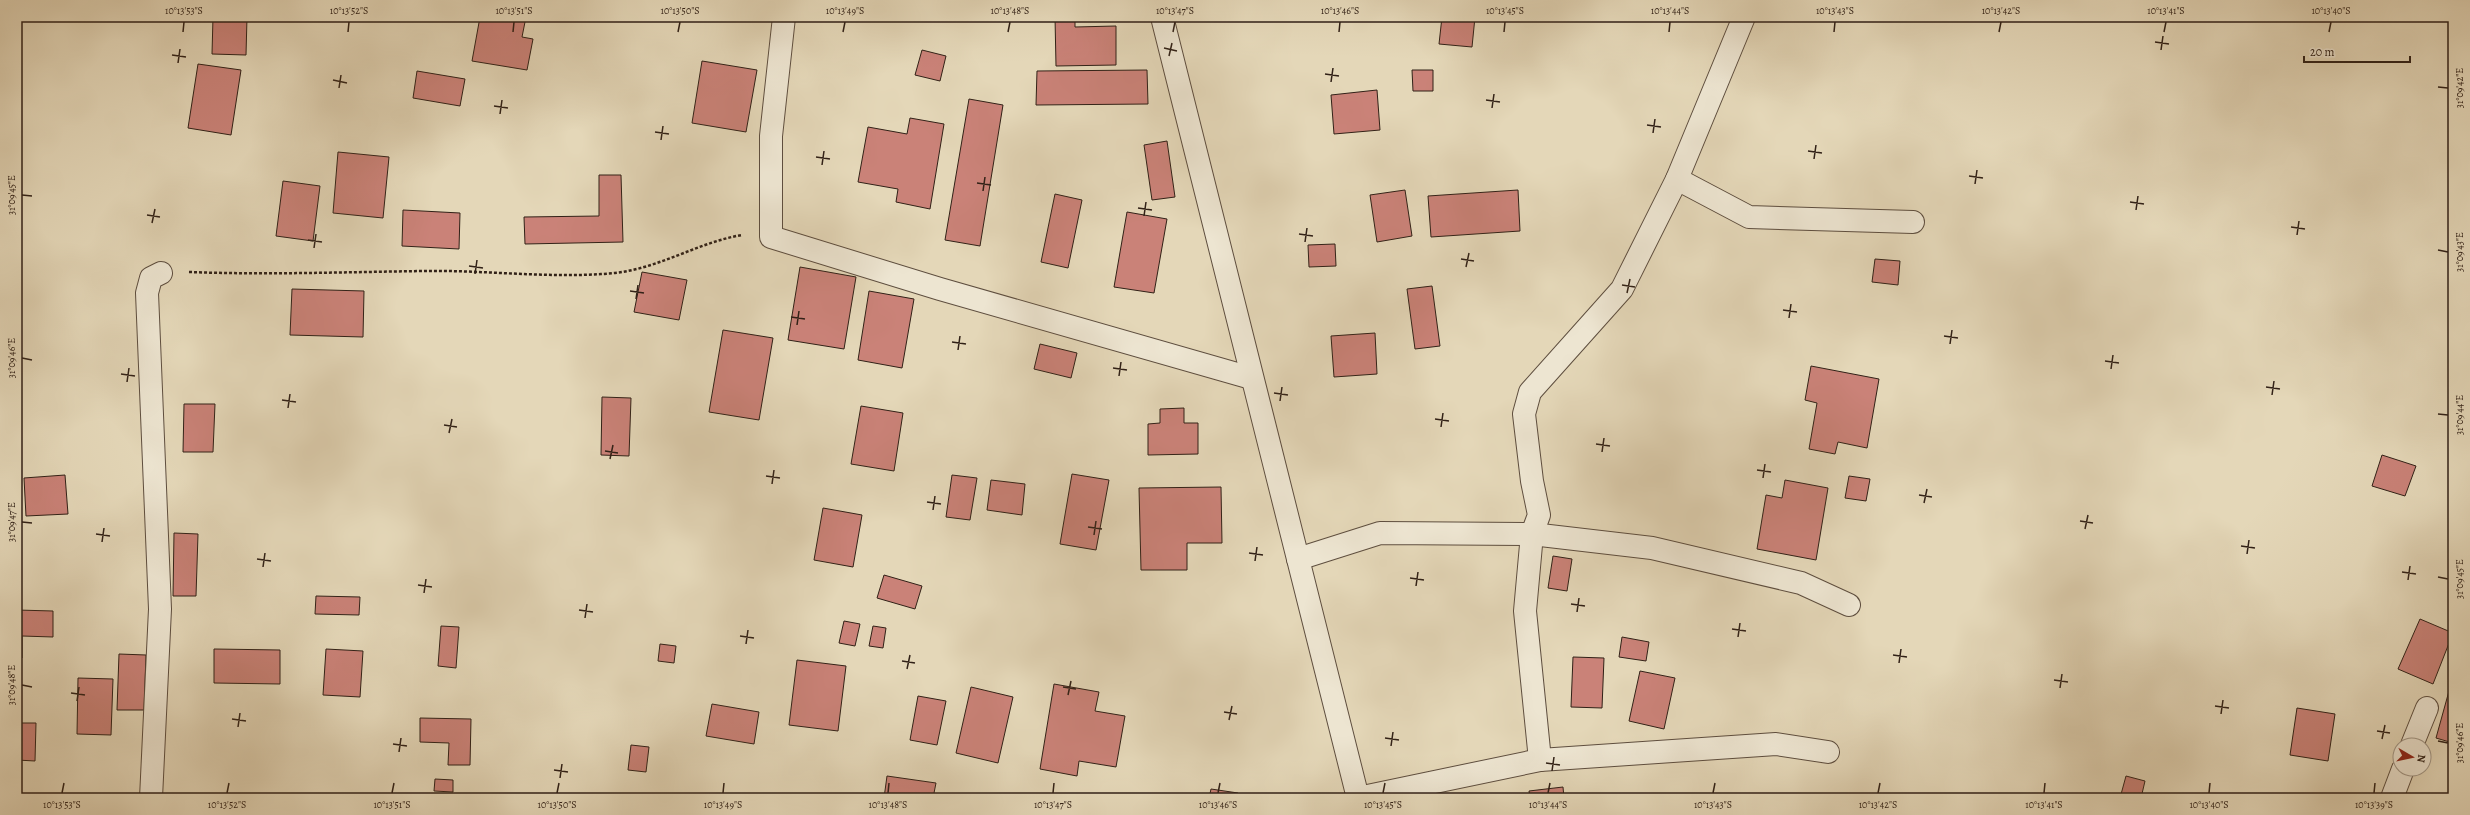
<svg xmlns="http://www.w3.org/2000/svg" width="2470" height="815" viewBox="0 0 2470 815" font-family="Alegreya,serif">
  <style>
    .building { fill: #ca8278; stroke: #312117 }
    .lines { fill: none; stroke-linecap: round; stroke-linejoin: round }
    .street-casing { stroke: #5e4e3f; stroke-width: 24 }
    .path { stroke: #312117; stroke-width: 2.5; stroke-dasharray: 3 2; stroke-linecap: butt }
    .street { stroke: #ede5d1; stroke-width: 22 }
    .ticks { fill: none; stroke: #312117; stroke-width: 1.5 }
    .neatline { fill: none; stroke: #312117; stroke-width: 1.5 }
    .ticks-label { font-size: 10px; text-anchor: middle; fill: #312117 }
  </style>
  <rect width="100%" height="100%" fill="#e4d7b8"/>
  <filter id="stains"><feTurbulence type="fractalNoise" baseFrequency=".005" numOctaves="4"/><feColorMatrix values="0 0 0 0 .2 0 0 0 0 .09 0 0 0 0 .02 0 0 0 .5 -.17"/></filter>
  <radialGradient id="worn" r=".72"><stop offset=".6" stop-color="#630" stop-opacity="0"/><stop offset="1" stop-color="#630" stop-opacity=".3"/></radialGradient>
  <g class="building">
    <polygon points="213,17 247,17 246,55 212,54"/>
    <polygon points="480,17 526,17 522,37 533,39 527,70 472,61"/>
    <polygon points="1055,17 1075,17 1075,27 1116,26 1116,65 1056,66"/>
    <polygon points="1442,17 1475,17 1472,47 1439,44"/>
    <polygon points="922,50 946,56 940,81 915,75"/>
    <polygon points="702,61 757,70 746,132 692,123"/>
    <polygon points="198,64 241,70 231,135 188,128"/>
    <polygon points="1147,70 1148,104 1036,105 1037,71"/>
    <polygon points="1412,70 1433,70 1433,91 1413,91"/>
    <polygon points="417,71 465,79 460,106 413,98"/>
    <polygon points="1377,90 1380,130 1334,134 1331,95"/>
    <polygon points="969,99 1003,105 980,246 945,240"/>
    <polygon points="910,118 944,124 930,209 896,202 898,189 858,182 868,127 907,134"/>
    <polygon points="1167,141 1175,197 1152,200 1144,145"/>
    <polygon points="338,152 389,157 383,218 333,213"/>
    <polygon points="599,175 621,175 623,242 525,244 524,217 599,216"/>
    <polygon points="283,181 320,186 313,241 276,236"/>
    <polygon points="1405,190 1412,236 1377,242 1370,195"/>
    <polygon points="1518,190 1520,231 1431,237 1428,196"/>
    <polygon points="1055,194 1082,200 1068,268 1041,262"/>
    <polygon points="403,210 460,213 459,249 402,246"/>
    <polygon points="1127,212 1167,219 1154,293 1114,287"/>
    <polygon points="1335,244 1336,266 1309,267 1308,245"/>
    <polygon points="1875,259 1900,261 1898,285 1872,282"/>
    <polygon points="800,267 856,277 844,349 788,340"/>
    <polygon points="642,272 687,280 679,320 634,312"/>
    <polygon points="1432,286 1440,346 1415,349 1407,289"/>
    <polygon points="292,289 364,291 363,337 290,335"/>
    <polygon points="869,291 914,299 902,368 858,360"/>
    <polygon points="723,330 773,338 759,420 709,412"/>
    <polygon points="1375,333 1377,374 1334,377 1331,336"/>
    <polygon points="1040,344 1077,353 1071,378 1034,369"/>
    <polygon points="1811,366 1879,379 1867,448 1838,442 1835,454 1809,449 1817,403 1805,400"/>
    <polygon points="602,397 631,398 629,456 601,455"/>
    <polygon points="184,404 215,404 213,452 183,452"/>
    <polygon points="861,406 903,413 894,471 851,464"/>
    <polygon points="1184,408 1184,423 1198,423 1198,454 1148,455 1148,424 1160,423 1160,409"/>
    <polygon points="2382,455 2416,466 2405,496 2372,486"/>
    <polygon points="1072,474 1109,480 1096,550 1060,544"/>
    <polygon points="65,475 68,514 26,516 24,478"/>
    <polygon points="952,475 977,478 970,520 946,517"/>
    <polygon points="1849,476 1870,479 1866,501 1845,498"/>
    <polygon points="991,480 1025,484 1022,515 987,510"/>
    <polygon points="1785,480 1828,488 1816,560 1757,549 1766,495 1782,498"/>
    <polygon points="1221,487 1222,543 1187,543 1187,570 1141,570 1139,488"/>
    <polygon points="823,508 862,515 853,567 814,560"/>
    <polygon points="174,533 198,534 196,596 173,596"/>
    <polygon points="1553,556 1572,559 1567,591 1548,588"/>
    <polygon points="884,575 922,586 915,609 877,598"/>
    <polygon points="316,596 360,597 359,615 315,614"/>
    <polygon points="17,610 53,611 53,637 22,636 22,658 17,658"/>
    <polygon points="2420,619 2453,633 2433,684 2398,669"/>
    <polygon points="844,621 860,624 855,646 839,643"/>
    <polygon points="441,626 459,627 456,668 438,666"/>
    <polygon points="873,626 886,628 883,648 869,646"/>
    <polygon points="1622,637 1649,642 1646,661 1619,657"/>
    <polygon points="660,644 676,646 674,663 658,661"/>
    <polygon points="214,649 280,650 280,684 214,683"/>
    <polygon points="326,649 363,651 360,697 323,695"/>
    <polygon points="119,654 146,655 144,710 117,710"/>
    <polygon points="1573,657 1604,658 1602,708 1571,707"/>
    <polygon points="797,660 846,666 838,731 789,725"/>
    <polygon points="1640,671 1675,678 1664,729 1629,721"/>
    <polygon points="78,678 113,679 111,735 77,734"/>
    <polygon points="1054,684 1099,692 1095,711 1125,716 1116,767 1079,761 1077,776 1040,769"/>
    <polygon points="971,687 1013,697 998,763 956,753"/>
    <polygon points="2449,691 2453,692 2453,743 2436,738"/>
    <polygon points="918,696 946,701 937,745 910,740"/>
    <polygon points="712,704 759,712 754,744 706,736"/>
    <polygon points="2297,708 2335,714 2328,761 2290,755"/>
    <polygon points="420,718 471,719 470,765 448,765 449,743 420,742"/>
    <polygon points="17,723 36,723 35,761 17,760"/>
    <polygon points="631,745 649,747 646,772 628,770"/>
    <polygon points="887,776 936,783 933,798 884,798"/>
    <polygon points="2126,776 2145,781 2141,798 2120,798"/>
    <polygon points="435,779 453,780 453,792 434,791"/>
    <polygon points="1563,787 1564,798 1530,798 1529,791"/>
    <polygon points="1211,789 1238,793 1237,798 1209,798"/>
  </g>
  <g class="lines">
    <g class="street-casing">
      <g id="street">
        <polyline points="784,17 771,136 771,237 940,289 1251,378"/>
        <polyline points="1162,17 1358,798"/>
        <polyline points="1677,179 1749,217 1913,222"/>
        <polyline points="1298,559 1380,533 1532,534 1652,548 1801,583 1849,605"/>
        <polyline points="2412,745 2427,708"/>
        <polyline points="1540,760 1525,611 1532,534 1539,515 1532,481 1524,414 1530,392 1622,289 1677,179 1744,17"/>
        <polyline points="151,798 160,609 147,293 151,278 161,273"/>
        <polyline points="1358,798 1540,760 1776,744 1828,752"/>
        <polyline points="2392,798 2403,769"/>
      </g>
    </g>
    <path class="path" d="M189,272c79,3 157,0 236,-1 63,-1 127,8 190,2 45,-5 84,-31 127,-38"/>
    <use href="#street" class="street"/>
  </g>
  <path class="ticks" d="M183,32l1,-10M348,32l1,-10M513,32l1,-10M678,32l2,-10M843,32l2,-10M1008,32l2,-10M1173,32l2,-10M1339,32l1,-10M1504,32l1,-10M1669,32l1,-10M1834,32l1,-10M1999,32l2,-10M2164,32l2,-10M2329,32l2,-10M2155,42l14,2M1164,48l13,3M2161,50l2,-14M172,55l14,2M1169,56l3,-13M178,63l2,-14M1325,74l14,2M333,80l14,3M1331,82l2,-14M2438,87l10,1M339,88l2,-13M1486,100l14,2M494,106l14,2M1492,108l2,-14M500,114l2,-14M1647,125l14,2M655,132l14,2M1653,133l2,-14M661,140l2,-14M1808,151l14,2M816,157l14,2M1814,159l2,-14M822,165l2,-14M1969,176l14,2M977,183l14,2M1975,184l2,-14M983,191l2,-14M22,195l10,1M2130,202l14,2M1138,208l14,2M2136,210l2,-14M147,215l13,2M1144,216l2,-14M152,223l3,-14M2291,227l14,2M1299,234l14,2M2297,235l2,-14M308,240l14,2M1305,242l2,-14M314,248l2,-14M2438,250l10,2M1461,259l13,2M469,266l14,2M1466,267l3,-14M475,274l2,-14M1622,285l13,2M630,291l14,2M1627,293l3,-14M636,299l2,-14M1783,310l14,2M791,317l14,2M1789,318l2,-14M797,325l2,-14M1944,336l14,2M952,342l14,2M1950,344l2,-14M958,350l2,-14M22,358l10,2M2105,361l14,2M1113,368l14,2M2111,369l2,-14M121,374l14,2M1119,376l2,-14M127,382l2,-14M2266,387l14,2M1274,393l14,2M2272,395l2,-14M282,400l14,2M1280,401l2,-14M288,408l2,-14M2438,414l10,1M1435,419l14,2M444,425l13,2M1441,427l2,-14M449,433l3,-14M1596,444l14,2M605,451l13,2M1602,452l2,-14M610,459l3,-14M1757,470l14,2M766,476l14,2M1763,478l2,-14M772,484l2,-14M1919,495l13,2M927,502l14,2M1924,503l3,-14M933,510l2,-14M2080,521l13,2M22,522l10,1M1088,527l14,2M2085,529l3,-14M96,534l14,2M1094,535l2,-14M102,542l2,-14M2241,546l14,2M1249,553l14,2M2247,554l2,-14M257,559l14,2M1255,561l2,-14M263,567l2,-14M2402,572l14,2M2438,577l10,2M1410,578l14,2M2408,580l2,-14M418,585l14,2M1416,586l2,-14M424,593l2,-14M1571,604l14,2M579,610l14,2M1577,612l2,-14M585,618l2,-14M1732,629l14,2M740,636l14,2M1738,637l2,-14M746,644l2,-14M1893,655l14,2M902,661l13,2M1899,663l2,-14M907,669l3,-14M2054,680l14,2M22,685l10,2M1063,687l13,2M2060,688l2,-14M71,693l14,2M1068,695l3,-14M77,701l2,-14M2215,706l14,2M1224,712l13,2M2221,714l2,-14M232,719l14,2M1229,720l3,-14M238,727l2,-14M2377,731l13,2M1385,738l14,2M2382,739l3,-14M2438,741l10,2M393,744l14,2M1391,746l2,-14M399,752l2,-14M1546,763l14,2M554,770l14,2M1552,771l2,-14M560,778l2,-14M62,793l2,-10M227,793l2,-10M392,793l2,-10M557,793l2,-10M723,793l1,-10M888,793l1,-10M1053,793l1,-10M1218,793l2,-10M1383,793l2,-10M1548,793l2,-10M1713,793l2,-10M1878,793l2,-10M2044,793l1,-10M2209,793l1,-10M2374,793l1,-10"/>
  <rect width="2470" height="815" fill="none" stroke="#e4d7b8" stroke-width="44"/>
  <g transform="translate(2412 757) rotate(99)"><circle r="19" fill="#ede5d1" stroke="#a29787"/>
  <path d="M0-3L7 15L0 10L-7 15Z" fill="#8f2418"/>
  <text y="-6" font-size="11" font-weight="bold" text-anchor="middle" fill="#312117">N</text>
  </g>
  <path d="M2304 56v6h106v-6" fill="none" stroke="#312117" stroke-width="2"/>
  <text x="2310" y="56" font-size="12" fill="#312117" stroke="#ede5d1" stroke-width="3" paint-order="stroke">20 m</text>
  <rect x="22" y="22" width="2426" height="771" class="neatline"/>
  <g class="ticks-label">
    <text x="184" y="14">10°13'53"S</text>
    <text x="349" y="14">10°13'52"S</text>
    <text x="514" y="14">10°13'51"S</text>
    <text x="680" y="14">10°13'50"S</text>
    <text x="845" y="14">10°13'49"S</text>
    <text x="1010" y="14">10°13'48"S</text>
    <text x="1175" y="14">10°13'47"S</text>
    <text x="1340" y="14">10°13'46"S</text>
    <text x="1505" y="14">10°13'45"S</text>
    <text x="1670" y="14">10°13'44"S</text>
    <text x="1835" y="14">10°13'43"S</text>
    <text x="2001" y="14">10°13'42"S</text>
    <text x="2166" y="14">10°13'41"S</text>
    <text x="2331" y="14">10°13'40"S</text>
    <text transform="translate(2459 88) rotate(-90)" y="4">31°09'42"E</text>
    <text transform="translate(11 195) rotate(-90)" y="4">31°09'45"E</text>
    <text transform="translate(2459 252) rotate(-90)" y="4">31°09'43"E</text>
    <text transform="translate(11 358) rotate(-90)" y="4">31°09'46"E</text>
    <text transform="translate(2459 415) rotate(-90)" y="4">31°09'44"E</text>
    <text transform="translate(11 522) rotate(-90)" y="4">31°09'47"E</text>
    <text transform="translate(2459 579) rotate(-90)" y="4">31°09'45"E</text>
    <text transform="translate(11 685) rotate(-90)" y="4">31°09'48"E</text>
    <text transform="translate(2459 743) rotate(-90)" y="4">31°09'46"E</text>
    <text x="62" y="808">10°13'53"S</text>
    <text x="227" y="808">10°13'52"S</text>
    <text x="392" y="808">10°13'51"S</text>
    <text x="557" y="808">10°13'50"S</text>
    <text x="723" y="808">10°13'49"S</text>
    <text x="888" y="808">10°13'48"S</text>
    <text x="1053" y="808">10°13'47"S</text>
    <text x="1218" y="808">10°13'46"S</text>
    <text x="1383" y="808">10°13'45"S</text>
    <text x="1548" y="808">10°13'44"S</text>
    <text x="1713" y="808">10°13'43"S</text>
    <text x="1878" y="808">10°13'42"S</text>
    <text x="2044" y="808">10°13'41"S</text>
    <text x="2209" y="808">10°13'40"S</text>
    <text x="2374" y="808">10°13'39"S</text>
  </g>
  <rect width="100%" height="100%" filter="url(#stains)"/>
  <rect width="100%" height="100%" fill="url(#worn)"/>
</svg>
